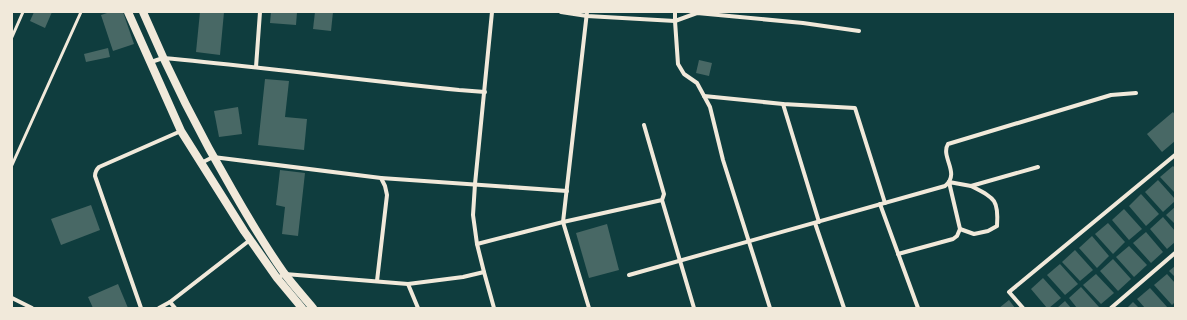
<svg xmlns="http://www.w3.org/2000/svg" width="1187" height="320" viewBox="0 0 1187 320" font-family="Quicksand,sans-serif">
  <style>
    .building { fill: #486865 }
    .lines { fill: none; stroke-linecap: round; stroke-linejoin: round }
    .service { stroke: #f1e9da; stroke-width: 3 }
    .minor { stroke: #f1e9da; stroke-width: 4 }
    .secondary { stroke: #f1e9da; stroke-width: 8 }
  </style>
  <rect width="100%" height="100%" fill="#0f3d3e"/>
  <g class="building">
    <polygon points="34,12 52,12 45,28 30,21"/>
    <polygon points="110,12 123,12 134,44 113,51 101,15"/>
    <polygon points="200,12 224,12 220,55 196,52"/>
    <polygon points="271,12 297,12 296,25 270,23"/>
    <polygon points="315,12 333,12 331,31 313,29"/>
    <polygon points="108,48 110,57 86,62 84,54"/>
    <polygon points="699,60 712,63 709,76 696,73"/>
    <polygon points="265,79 289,81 285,117 307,119 304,150 258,145"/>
    <polygon points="238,107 242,134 219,137 214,111"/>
    <polygon points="1173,112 1175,115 1175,141 1162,152 1147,134"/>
    <polygon points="1173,166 1175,168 1175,193 1160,177"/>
    <polygon points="280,170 305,173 298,236 282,234 285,207 276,205"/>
    <polygon points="1158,180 1175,199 1175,201 1163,212 1145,192"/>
    <polygon points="1141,194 1159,214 1146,226 1129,206"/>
    <polygon points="91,205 100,230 61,245 51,219"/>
    <polygon points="1175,207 1175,224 1166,215"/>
    <polygon points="1124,209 1142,229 1129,240 1112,220"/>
    <polygon points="1163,217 1175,231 1175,242 1167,249 1150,229"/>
    <polygon points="1108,223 1125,242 1113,254 1095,234"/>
    <polygon points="607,224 619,270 589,278 576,233"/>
    <polygon points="1146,232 1163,252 1151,263 1133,243"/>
    <polygon points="1092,236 1109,256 1097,268 1079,248"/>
    <polygon points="1129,246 1147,265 1134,277 1116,257"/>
    <polygon points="1075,250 1093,270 1080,281 1062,262"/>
    <polygon points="1113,259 1131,279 1118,291 1100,271"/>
    <polygon points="1060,264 1078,284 1065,295 1047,275"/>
    <polygon points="1175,266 1175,277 1169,271"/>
    <polygon points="1096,274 1114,293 1101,304 1083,285"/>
    <polygon points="1167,274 1175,283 1175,302 1172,305 1154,285"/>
    <polygon points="1043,278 1061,298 1049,308 1047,308 1031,289"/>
    <polygon points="118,284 128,308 93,308 88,297"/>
    <polygon points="1081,287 1099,307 1098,308 1077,308 1069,298"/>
    <polygon points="1150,288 1168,308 1145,308 1137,299"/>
    <polygon points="1009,300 1015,308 999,308"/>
    <polygon points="1065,301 1071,308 1057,308"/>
    <polygon points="1133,302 1139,308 1127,308"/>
  </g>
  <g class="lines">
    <g class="service">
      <polyline points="12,37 23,12"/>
      <polyline points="12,165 81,12"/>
    </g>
    <g class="minor">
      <polyline points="561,12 587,16 675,21 697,13 803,23 859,31"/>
      <polyline points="587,12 563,222 589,308"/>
      <polyline points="675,12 675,21 678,64 684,74 697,83 710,107 723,160 770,308"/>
      <path d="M151,62l12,-4c99,9 197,22 296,32l26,2"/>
      <polyline points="256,67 260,12"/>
      <polyline points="704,96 783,104 855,108 885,203"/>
      <polyline points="783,104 819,222"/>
      <polyline points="201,163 213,157 381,178 385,186 387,195 377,281"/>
      <polyline points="381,178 567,191"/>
      <polyline points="662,200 694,308"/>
      <polyline points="880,204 918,308"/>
      <polyline points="815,223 844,308"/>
      <path d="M960,229l14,5 14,-3 9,-5c2,-27 -3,-28 -26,-40"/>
      <polyline points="477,244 473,215 475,184 492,12"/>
      <polyline points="898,254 953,239 957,236 960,229 949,182 971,186 1038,167"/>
      <polyline points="484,272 494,308"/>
      <path d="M629,275l316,-89c16,-13 -5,-29 3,-42l163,-49 25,-2"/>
      <polyline points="277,278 285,274 408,284 463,277 484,272 477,244 563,222 662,200 664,194 644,125"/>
      <polyline points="408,284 418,308"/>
      <polyline points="12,298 32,308"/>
      <polyline points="170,302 175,308"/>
      <path d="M141,308l-46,-132c0,-4 1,-6 4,-9l82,-36"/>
      <polyline points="159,308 170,302 250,240"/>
      <polyline points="1023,308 1009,292 1175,155"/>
      <polyline points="1111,308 1175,253"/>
    </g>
    <g class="secondary">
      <polyline points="128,12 181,131 244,231 277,278 302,308"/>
      <path d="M143,12c26,61 56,121 90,179 16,28 32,55 51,82 9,12 19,23 29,35"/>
    </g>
  </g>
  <rect width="1187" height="320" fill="none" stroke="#f1e9da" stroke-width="26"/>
</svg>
